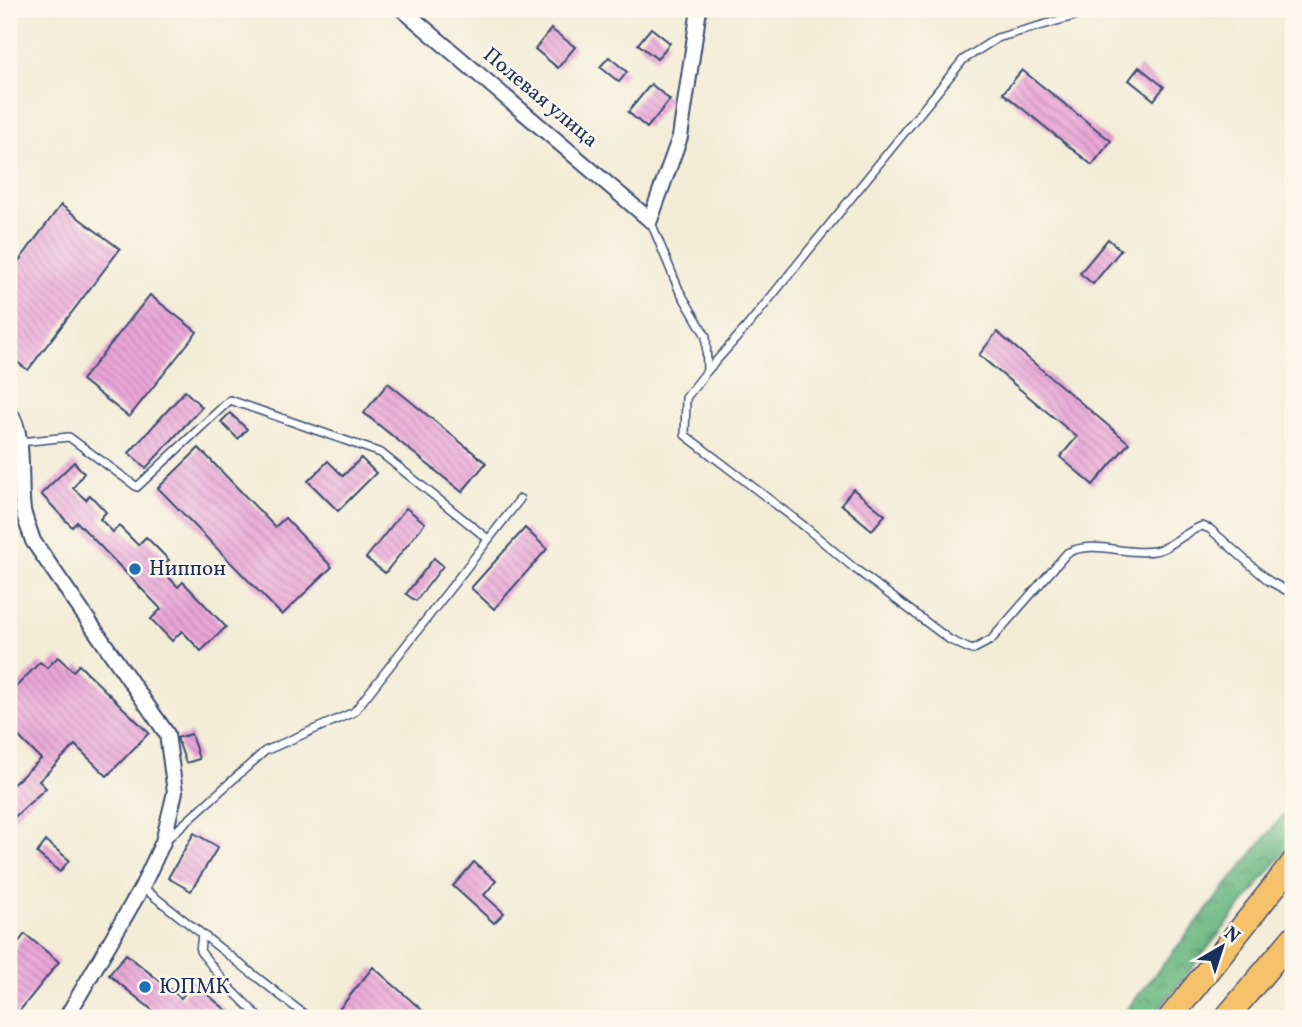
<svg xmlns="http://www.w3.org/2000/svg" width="1302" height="1027" viewBox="0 0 1302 1027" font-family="Vollkorn,serif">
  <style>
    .forest { fill: url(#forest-crowns); stroke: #40726e; stroke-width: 2 }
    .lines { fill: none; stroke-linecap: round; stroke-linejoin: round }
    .stream { stroke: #69b2e1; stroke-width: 4.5 }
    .building { fill: url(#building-back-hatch) }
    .lane-casing { stroke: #3b4b70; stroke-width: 10 }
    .street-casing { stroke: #3b4b70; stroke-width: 18 }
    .primary-casing { stroke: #3b4b70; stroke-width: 26 }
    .lane { stroke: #fff; stroke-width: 7 }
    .street { stroke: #fff; stroke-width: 14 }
    .primary { stroke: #f5c16b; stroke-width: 23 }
    .poi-dot { fill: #1f6fb2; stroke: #fbf7ec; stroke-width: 2.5 }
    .labels { text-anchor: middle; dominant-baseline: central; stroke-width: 5; stroke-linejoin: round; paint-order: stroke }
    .street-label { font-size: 21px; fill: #1b2f5e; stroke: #fbf7ec }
    .poi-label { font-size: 21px; fill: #1b2f5e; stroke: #fbf7ec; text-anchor: start }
  </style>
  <defs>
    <pattern id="forest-crowns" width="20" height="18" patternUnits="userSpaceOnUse" patternTransform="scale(1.75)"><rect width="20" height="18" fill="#66b57f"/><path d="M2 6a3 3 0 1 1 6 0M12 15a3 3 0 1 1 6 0" fill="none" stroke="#53946b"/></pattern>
    <pattern id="building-back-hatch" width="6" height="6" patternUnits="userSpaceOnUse" patternTransform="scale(1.75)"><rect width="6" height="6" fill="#eaa6d8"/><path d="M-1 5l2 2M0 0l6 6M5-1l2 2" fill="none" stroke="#bd88b2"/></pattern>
  </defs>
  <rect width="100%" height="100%" fill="#fbf7ec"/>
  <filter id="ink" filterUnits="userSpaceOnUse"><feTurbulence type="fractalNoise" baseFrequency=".0143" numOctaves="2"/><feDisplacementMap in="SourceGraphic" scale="14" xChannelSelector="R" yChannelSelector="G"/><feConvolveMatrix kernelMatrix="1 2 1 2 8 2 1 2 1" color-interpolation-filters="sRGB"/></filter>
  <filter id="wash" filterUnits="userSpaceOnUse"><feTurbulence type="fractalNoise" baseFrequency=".00686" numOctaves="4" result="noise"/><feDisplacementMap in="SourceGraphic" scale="28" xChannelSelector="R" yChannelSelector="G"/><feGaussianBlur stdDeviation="1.57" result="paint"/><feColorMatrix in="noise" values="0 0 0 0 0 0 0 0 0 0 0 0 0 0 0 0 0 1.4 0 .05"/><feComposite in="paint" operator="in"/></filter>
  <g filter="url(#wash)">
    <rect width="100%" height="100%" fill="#f3ecd7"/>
    <polygon class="forest" points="1293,803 1293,841 1152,1018 1120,1018"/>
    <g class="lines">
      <polyline class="stream" points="1292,1018 1293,1016"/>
    </g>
    <g id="blocks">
      <g class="building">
        <polygon points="651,28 670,43 657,59 638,44"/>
        <polygon points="551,29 575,47 558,68 535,49"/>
        <polygon points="609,57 627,72 619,82 600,67"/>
        <polygon points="1139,67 1164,87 1154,100 1129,80"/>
        <polygon points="1022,70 1111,141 1092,165 1003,93"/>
        <polygon points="651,84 670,100 647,128 628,112"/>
        <polygon points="61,205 120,249 28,370 9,356 9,274"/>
        <polygon points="1108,239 1121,250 1093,284 1080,273"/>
        <polygon points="150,295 197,332 129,417 82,380"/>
        <polygon points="997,332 1129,443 1093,485 1060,457 1077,437 979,355"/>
        <polygon points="388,383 486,463 462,492 364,413"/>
        <polygon points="185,391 202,407 146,468 129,453"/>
        <polygon points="230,413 247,429 238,439 221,422"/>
        <polygon points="199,448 275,527 285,518 332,567 282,615 158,488"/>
        <polygon points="361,458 376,473 338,511 308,481 328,461 343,476"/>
        <polygon points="74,462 84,473 73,488 86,500 90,495 106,512 100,519 113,532 119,526 138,545 146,537 169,560 160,568 178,587 183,582 226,627 201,651 182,631 172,641 151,619 161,609 77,522 72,527 41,494"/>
        <polygon points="853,489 885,515 872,530 841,504"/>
        <polygon points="406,508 425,523 385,573 366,558"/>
        <polygon points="525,528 547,549 494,609 471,588"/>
        <polygon points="434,558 443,566 416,601 406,594"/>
        <polygon points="58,657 73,671 79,665 149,733 107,776 75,745 39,781 46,788 9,822 9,788 41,759 9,727 9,694 40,662 47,668"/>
        <polygon points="191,734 199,759 186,763 177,738"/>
        <polygon points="194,833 218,847 191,891 168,878"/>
        <polygon points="46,841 69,860 60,872 37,853"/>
        <polygon points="474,862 496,881 484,895 504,913 494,923 453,886"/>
        <polygon points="25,934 59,962 14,1018 9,1018 9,954"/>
        <polygon points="126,954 181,998 193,983 236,1018 162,1018 109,975"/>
        <polygon points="373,967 431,1018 332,1018"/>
      </g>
    </g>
  </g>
  <g filter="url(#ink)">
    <use href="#blocks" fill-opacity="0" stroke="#3b4b70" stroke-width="2"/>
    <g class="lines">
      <g class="lane-casing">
        <g id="lane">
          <path d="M650,220l29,70 27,46 1,35 -21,27 -1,37 119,91 50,42 96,72 22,10 19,-10 76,-87c28,-14 58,3 87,-2 16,-2 32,-20 48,-25l8,3 59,52 24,13"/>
          <polyline points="708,370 749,324 963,60 997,38 1099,9"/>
          <polyline points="20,442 69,437 137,487 230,400 381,453 488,539"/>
          <polyline points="167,839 265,751 354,712 520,499"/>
          <polyline points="142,887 309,1018"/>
          <polyline points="202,934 200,951 227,985 260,1018"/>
        </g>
      </g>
      <g class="street-casing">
        <g id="street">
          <polyline points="402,9 650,220 680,137 699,9"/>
          <path d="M9,412c17,20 10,72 14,98 2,10 7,21 10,31l134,193 8,58 -12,50 -21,45 -76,131"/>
        </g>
      </g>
      <g class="primary-casing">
        <g id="primary">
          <polyline points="1170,1018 1293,863"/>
          <polyline points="1226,1018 1293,938"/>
        </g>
      </g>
      <use href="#lane" class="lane"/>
      <use href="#street" class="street"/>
      <use href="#primary" class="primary"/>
    </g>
  </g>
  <g class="poi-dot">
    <circle cx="135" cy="569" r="7"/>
    <circle cx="145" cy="987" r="7"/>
  </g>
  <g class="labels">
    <g class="street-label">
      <text transform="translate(540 98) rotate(40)">Полевая улица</text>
    </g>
    <g class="poi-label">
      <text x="149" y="569">Ниппон</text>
      <text x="159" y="987">ЮПМК</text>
    </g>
  </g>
  <rect width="1302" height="1027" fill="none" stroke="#fbf7ec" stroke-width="35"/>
  <g transform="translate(1222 947) rotate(39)" stroke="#fbf7ec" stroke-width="5" paint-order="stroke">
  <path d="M0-5L12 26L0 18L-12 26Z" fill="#1b2f5e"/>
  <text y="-10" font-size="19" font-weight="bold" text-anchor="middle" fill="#1b2f5e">N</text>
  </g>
</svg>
